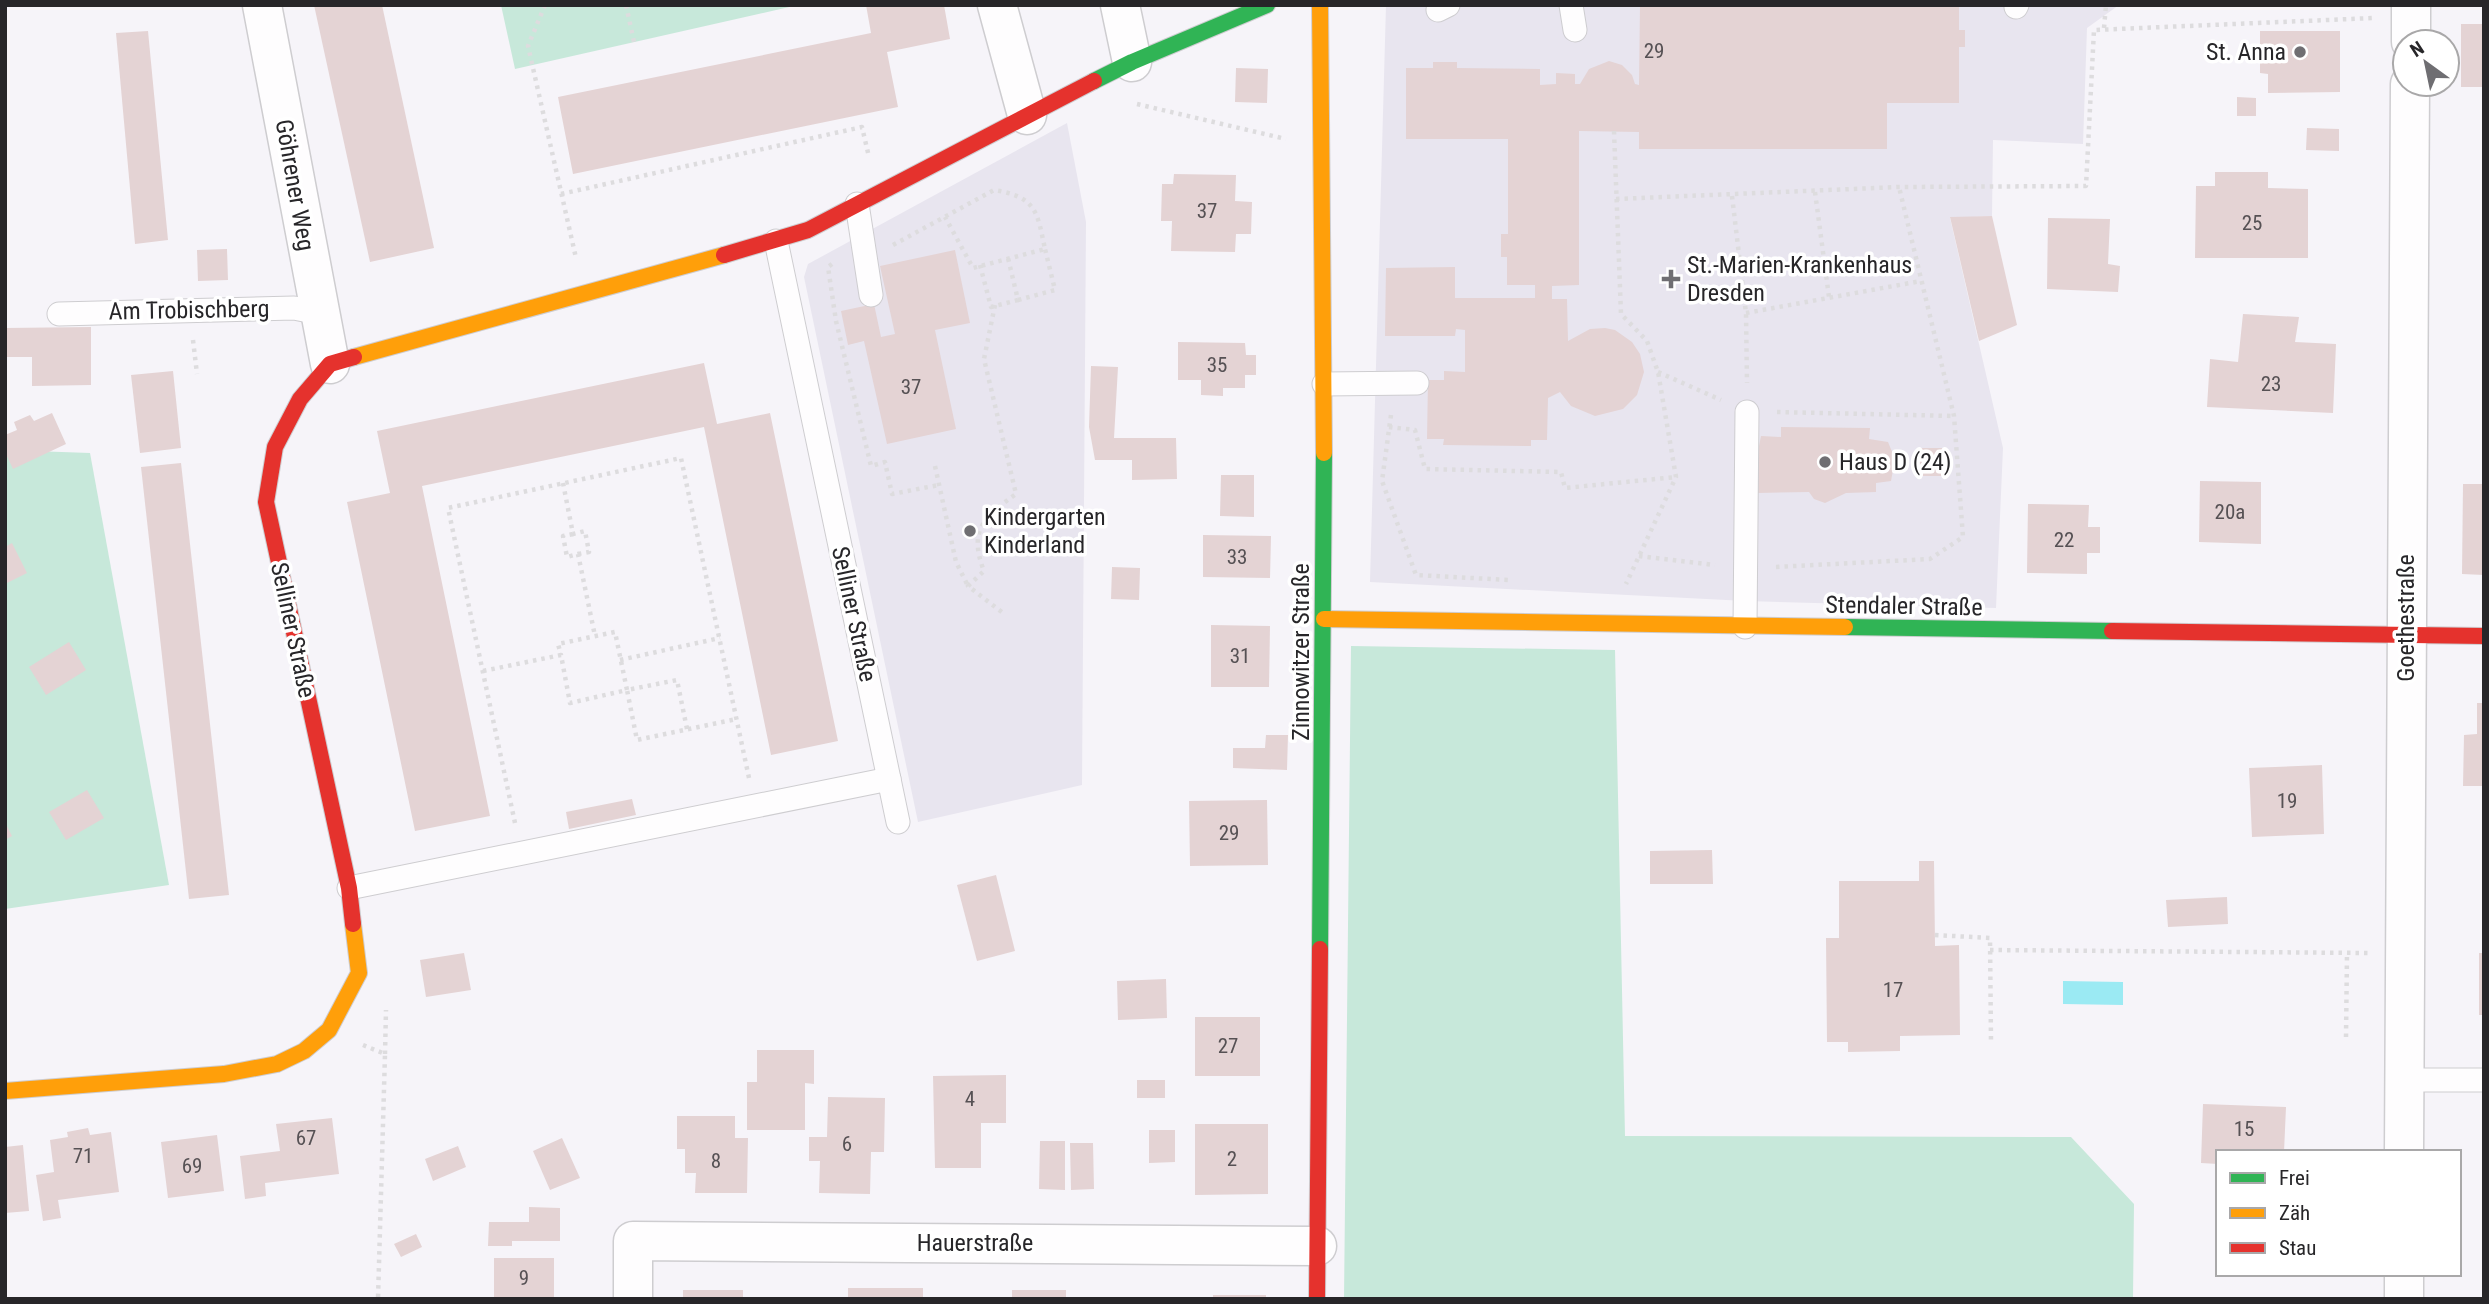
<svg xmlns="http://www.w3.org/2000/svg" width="2489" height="1304" viewBox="0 0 2489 1304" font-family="'Roboto Condensed',sans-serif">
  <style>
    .built { fill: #e8e5ef }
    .green { fill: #c7e8da }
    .water { fill: #9beaf3 }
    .building { fill: #e4d3d4 }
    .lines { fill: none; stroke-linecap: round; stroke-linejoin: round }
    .lane-casing { stroke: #cecdd0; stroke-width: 25 }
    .street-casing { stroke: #cecdd0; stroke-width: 41 }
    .fast-casing { stroke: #cecdd0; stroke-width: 18 }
    .slow-casing { stroke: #cecdd0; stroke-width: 18 }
    .jam-casing { stroke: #cecdd0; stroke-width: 18 }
    .path { stroke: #dddcde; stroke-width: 4.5; stroke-dasharray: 3.5 5; stroke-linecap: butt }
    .lane { stroke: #fefdfe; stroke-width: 23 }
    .street { stroke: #fefdfe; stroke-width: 38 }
    .fast { stroke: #30b455; stroke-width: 16 }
    .slow { stroke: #ff9f0a; stroke-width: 16 }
    .jam { stroke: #e5322d; stroke-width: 16 }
    .poi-dot { fill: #6f6e72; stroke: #fff; stroke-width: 2.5 }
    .labels { text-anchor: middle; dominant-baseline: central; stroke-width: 7; stroke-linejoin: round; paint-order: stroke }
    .number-label { font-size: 21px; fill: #565154 }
    .poi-label { font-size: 24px; fill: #272629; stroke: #fff; text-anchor: start }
    .street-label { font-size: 24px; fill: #272629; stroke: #fff }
  </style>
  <rect width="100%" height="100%" fill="#f6f4f9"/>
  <g class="built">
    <polygon points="1386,5 2119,5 2087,28 2083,144 1993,140 1992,216 1950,218 2003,448 1996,608 1746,601 1370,582"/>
    <polygon points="1067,123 1086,222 1082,785 918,822 804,277 808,264"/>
  </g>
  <g class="green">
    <polygon points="501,5 798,5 515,69"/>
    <polygon points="5,450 90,453 169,885 5,909"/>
    <polygon points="1351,646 1615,650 1625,1136 2071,1137 2134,1204 2133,1299 1344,1299"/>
  </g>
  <polygon class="water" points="2063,981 2123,982 2123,1005 2063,1004"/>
  <g class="building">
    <polygon points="314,5 382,5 434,248 370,262"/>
    <polygon points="866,5 944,5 950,39 887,52 898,107 573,174 558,97 871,33"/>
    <polygon points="1640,5 1959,5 1959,30 1965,30 1965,47 1959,47 1959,103 1887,103 1887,149 1639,149 1639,132 1579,131 1579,285 1552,286 1552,299 1567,299 1568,341 1590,329 1605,328 1615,330 1632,342 1640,354 1644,372 1637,395 1623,409 1595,416 1571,406 1560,392 1548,398 1547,440 1531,440 1531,446 1443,445 1444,439 1427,439 1428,380 1444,380 1444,371 1465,372 1465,330 1456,329 1455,336 1385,336 1386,268 1455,267 1455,298 1535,298 1535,285 1507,285 1507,257 1501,257 1501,234 1508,234 1508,139 1406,139 1406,68 1433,68 1433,62 1457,62 1457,68 1540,69 1540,85 1556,84 1556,73 1575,74 1575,84 1580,84 1589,69 1609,61 1622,65 1632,75 1635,84 1639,85"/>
    <rect x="2461" y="24" width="23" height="63"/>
    <polygon points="148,31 168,240 135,244 116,33"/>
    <polygon points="2260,31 2340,31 2340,92 2268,93 2268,74 2260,73"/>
    <polygon points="1236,68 1268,69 1267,103 1235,102"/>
    <polygon points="2237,97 2256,98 2256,116 2237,116"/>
    <polygon points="2307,128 2339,129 2339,151 2306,150"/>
    <polygon points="2215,172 2268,172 2268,188 2308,189 2308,258 2195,258 2196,186 2215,186"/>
    <polygon points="1174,174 1236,175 1235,201 1252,202 1251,234 1236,234 1235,252 1171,251 1172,221 1161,221 1162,184 1173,184"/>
    <polygon points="1992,216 2017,325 1979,341 1950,217"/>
    <polygon points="2048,218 2110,219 2108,264 2120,266 2118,292 2047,289"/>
    <polygon points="227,249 228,280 198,281 197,250"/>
    <polygon points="955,250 970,323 935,330 956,429 887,444 864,341 848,345 841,311 874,304 881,337 895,334 880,266"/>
    <polygon points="2243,314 2299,317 2295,342 2336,344 2333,413 2207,407 2210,359 2238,362"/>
    <polygon points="91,327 91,385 32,386 32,357 5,357 5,328"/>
    <polygon points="1178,342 1245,343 1246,355 1256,355 1256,375 1245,375 1245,388 1223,388 1223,396 1201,395 1201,380 1178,380"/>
    <polygon points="704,363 717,424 770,413 838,741 771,755 704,427 422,486 490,816 415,831 347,502 390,493 377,431"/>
    <polygon points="1091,366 1118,367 1114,438 1176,438 1177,479 1132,480 1132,460 1095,460 1089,427"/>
    <polygon points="173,371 181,448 140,453 131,375"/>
    <polygon points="52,413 66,444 13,469 5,452 5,435 17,430 14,422 30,415 34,421"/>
    <polygon points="1781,427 1870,428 1869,439 1888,442 1895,459 1891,481 1876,483 1876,492 1846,493 1825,503 1814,499 1809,492 1758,493 1755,466 1761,436 1781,437"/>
    <polygon points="1917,448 1944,448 1943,476 1916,476"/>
    <polygon points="181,463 229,895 189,899 141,467"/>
    <polygon points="1221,475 1254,475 1254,517 1220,516"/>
    <polygon points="2200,481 2261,482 2261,544 2199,542"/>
    <polygon points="2463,484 2484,484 2484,575 2462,574"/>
    <polygon points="2028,504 2089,505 2088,527 2100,527 2100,553 2087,553 2087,574 2027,573"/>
    <polygon points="1203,535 1271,536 1270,578 1203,577"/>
    <polygon points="12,543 27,573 5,584 5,547"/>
    <polygon points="1112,567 1140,568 1139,600 1111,599"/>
    <polygon points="1211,625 1270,626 1269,687 1211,687"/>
    <polygon points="69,642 86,670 46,695 29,667"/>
    <polygon points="2477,703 2484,703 2484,786 2463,786 2464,735 2477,734"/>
    <polygon points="1266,735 1288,735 1287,770 1233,768 1233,748 1265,748"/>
    <polygon points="2322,765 2324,834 2252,837 2249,768"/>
    <polygon points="87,790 104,818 66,840 49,812"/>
    <polygon points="632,799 636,815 569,829 566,812"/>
    <polygon points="1267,800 1268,865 1190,866 1189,801"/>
    <polygon points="5,822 12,836 5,840"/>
    <polygon points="1712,850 1713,884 1650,884 1650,851"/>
    <polygon points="1919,861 1934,861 1935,946 1959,945 1960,1035 1900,1036 1900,1051 1848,1052 1848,1042 1827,1042 1826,938 1839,938 1839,881 1919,881"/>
    <polygon points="996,875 1015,951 977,961 957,885"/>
    <polygon points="2227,897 2228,924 2168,927 2166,900"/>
    <polygon points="464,953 471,990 426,997 420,960"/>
    <rect x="2479" y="953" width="5" height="62"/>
    <polygon points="1166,979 1167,1018 1118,1020 1117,981"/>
    <rect x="1195" y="1017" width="65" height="59"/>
    <polygon points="757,1050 814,1050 814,1084 805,1083 805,1130 747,1130 747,1082 757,1082"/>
    <polygon points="1006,1075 1006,1123 981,1123 981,1168 935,1168 933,1076"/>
    <rect x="1137" y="1080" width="28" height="18"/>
    <polygon points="828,1097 885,1098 884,1152 871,1152 870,1194 819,1193 820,1161 809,1161 809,1137 827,1137"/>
    <polygon points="2203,1104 2286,1107 2284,1152 2218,1152 2218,1164 2201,1163"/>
    <polygon points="677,1116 735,1116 735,1138 748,1138 747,1193 695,1193 696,1173 685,1173 685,1149 677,1149"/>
    <polygon points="332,1118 339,1174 265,1183 266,1196 245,1199 240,1156 280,1151 276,1124"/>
    <polygon points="1195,1124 1268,1124 1268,1194 1195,1195"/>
    <polygon points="88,1128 90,1135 111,1132 119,1192 58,1200 61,1218 43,1221 36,1175 54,1172 50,1140 68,1137 67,1132"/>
    <polygon points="1149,1130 1175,1130 1175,1162 1149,1163"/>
    <polygon points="217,1135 224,1191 168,1198 161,1142"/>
    <polygon points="562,1138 580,1178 550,1190 533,1151"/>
    <polygon points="1040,1141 1065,1141 1065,1190 1039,1189"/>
    <polygon points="1070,1143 1093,1143 1094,1189 1071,1190"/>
    <polygon points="23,1145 29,1211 5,1213 5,1147"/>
    <polygon points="458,1146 466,1167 433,1181 425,1159"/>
    <polygon points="529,1207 560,1208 560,1241 512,1241 512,1246 488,1246 489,1222 529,1222"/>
    <polygon points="416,1234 422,1247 401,1257 394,1244"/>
    <rect x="494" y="1258" width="60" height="41"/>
    <rect x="848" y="1288" width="75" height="11"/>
    <rect x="683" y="1290" width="60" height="9"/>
    <rect x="1012" y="1290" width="54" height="9"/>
    <rect x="1213" y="1295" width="53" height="4"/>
  </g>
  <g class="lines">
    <g class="lane-casing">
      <g id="lane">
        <polyline points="1571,5 1575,30"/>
        <polyline points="2016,7 2017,5"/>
        <polyline points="1438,10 1448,5"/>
        <polyline points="857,204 871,295"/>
        <polyline points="776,241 898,822"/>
        <polyline points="59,314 294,308 319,313"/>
        <polyline points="1324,384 1417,383"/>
        <polyline points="1745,627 1747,412"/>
        <polyline points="349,888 889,779"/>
        <polyline points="2405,1080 2484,1080"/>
      </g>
    </g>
    <g class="street-casing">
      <g id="street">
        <polyline points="262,5 330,364"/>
        <polyline points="997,5 1027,115"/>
        <polyline points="1120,5 1132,62"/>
        <polyline points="2411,42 2411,5"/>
        <polyline points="2404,1152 2410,84"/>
        <polyline points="633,1299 633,1241 1317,1246"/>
        <polyline points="2404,1299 2404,1274"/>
      </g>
    </g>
    <g class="fast-casing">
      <g id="fast">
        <polyline points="1094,81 1132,62 1267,5"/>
        <polyline points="1845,627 2112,631"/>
        <polyline points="1320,949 1324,453"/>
      </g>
    </g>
    <g class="slow-casing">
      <g id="slow">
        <polyline points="1320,5 1324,453"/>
        <polyline points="354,357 724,255"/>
        <polyline points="1324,619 1845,627"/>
        <polyline points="5,1091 224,1074 277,1064 304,1051 329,1030 359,973 353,924"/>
      </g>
    </g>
    <g class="jam-casing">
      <g id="jam">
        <polyline points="724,255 808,230 1094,81"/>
        <polyline points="2112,631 2484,636"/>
        <polyline points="353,924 349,888 266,502 275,447 300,399 330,364 354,357"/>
        <polyline points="1317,1299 1320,949"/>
      </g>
    </g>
    <g class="path">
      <polyline points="545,5 528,46 576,258"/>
      <polyline points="626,5 634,42"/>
      <polyline points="2104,28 2106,5"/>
      <polyline points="1137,104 1286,139"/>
      <polyline points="1614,131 1621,314 1647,341 1658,372 1676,477 1626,584"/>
      <polyline points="1815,192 1829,297"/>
      <polyline points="561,194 862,127 869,157"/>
      <polyline points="1732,196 1746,313 1747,383"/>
      <polyline points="1616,199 1899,187 2086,186 2094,30 2374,18"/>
      <path d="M893,245l101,-55c43,7 43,22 51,59l-72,19 -28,-51"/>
      <polyline points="832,264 828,267 836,321 871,466 885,462 892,494 939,485"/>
      <polyline points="980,265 991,307 1018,300 1008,258"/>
      <polyline points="1018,300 1055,290 1045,249"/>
      <path d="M995,305l-11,54 32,135c-32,23 -48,36 -32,77l-16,15 35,27"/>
      <polyline points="1746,313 1921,281"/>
      <polyline points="193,340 197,374"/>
      <polyline points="1658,372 1721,400"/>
      <polyline points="1777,412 1954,416"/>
      <polyline points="1391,415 1382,481 1416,575 1509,580"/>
      <polyline points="1389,427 1415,430 1425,469 1561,472 1565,488 1676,477"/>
      <polyline points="935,466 956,562 968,586"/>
      <polyline points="563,483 573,534 585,531 589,552 578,554"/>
      <polyline points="573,534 563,536 567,557 578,554 595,636"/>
      <polyline points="1639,556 1715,565"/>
      <polyline points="1776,567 1930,559 1963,537 1954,416 1899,187"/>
      <polyline points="620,660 720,638"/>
      <polyline points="483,671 561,655 570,703 627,690 615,632 558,644 561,655"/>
      <polyline points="687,729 677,680 627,690 637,740 727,721 737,719"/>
      <polyline points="515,823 448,508 681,458 749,778"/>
      <polyline points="1935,935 1990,938 1991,1042"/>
      <polyline points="1990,950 2368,953"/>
      <polyline points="2346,1037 2347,953"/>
      <polyline points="363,1045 385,1054 378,1299"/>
      <polyline points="385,1054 386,1010"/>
    </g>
    <use href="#lane" class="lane"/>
    <use href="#street" class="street"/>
    <use href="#fast" class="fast"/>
    <use href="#slow" class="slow"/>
    <use href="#jam" class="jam"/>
  </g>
  <g class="poi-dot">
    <circle cx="2300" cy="52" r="7"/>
    <path d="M1667.5 268.5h7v7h7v7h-7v7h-7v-7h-7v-7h7z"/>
    <circle cx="1825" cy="462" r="7"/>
    <circle cx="970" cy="531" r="7"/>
  </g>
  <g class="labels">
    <g class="number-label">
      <text x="1654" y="51">29</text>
      <text x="1207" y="211">37</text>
      <text x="2252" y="223">25</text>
      <text x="1217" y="365">35</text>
      <text x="2271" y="384">23</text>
      <text x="911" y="387">37</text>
      <text x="2230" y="512">20a</text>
      <text x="2064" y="540">22</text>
      <text x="1237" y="557">33</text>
      <text x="1240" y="656">31</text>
      <text x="2287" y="801">19</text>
      <text x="1229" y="833">29</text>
      <text x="1893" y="990">17</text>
      <text x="1228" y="1046">27</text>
      <text x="970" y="1099">4</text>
      <text x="2244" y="1129">15</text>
      <text x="306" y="1138">67</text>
      <text x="847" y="1144">6</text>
      <text x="83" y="1156">71</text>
      <text x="1232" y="1159">2</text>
      <text x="716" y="1161">8</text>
      <text x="192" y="1166">69</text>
      <text x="524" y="1278">9</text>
    </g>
    <g class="poi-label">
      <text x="2286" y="52" text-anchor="end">St. Anna</text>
      <text x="1687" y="265">St.-Marien-Krankenhaus<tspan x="1687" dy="28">Dresden</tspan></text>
      <text x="1839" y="462">Haus D (24)</text>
      <text x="984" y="517">Kindergarten<tspan x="984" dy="28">Kinderland</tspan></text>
    </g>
    <g class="street-label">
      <text transform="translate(295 185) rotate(80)">Göhrener Weg</text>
      <text transform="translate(189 310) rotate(-1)">Am Trobischberg</text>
      <text transform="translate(1904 606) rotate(1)">Stendaler Straße</text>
      <text transform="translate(854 614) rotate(78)">Selliner Straße</text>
      <text transform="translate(2406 618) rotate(-90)">Goethestraße</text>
      <text transform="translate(293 630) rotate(78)">Selliner Straße</text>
      <text transform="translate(1301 652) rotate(-90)">Zinnowitzer Straße</text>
      <text x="975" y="1243">Hauerstraße</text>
    </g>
  </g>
  <rect width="2489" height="1304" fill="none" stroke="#272629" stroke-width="14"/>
  <rect x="2216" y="1150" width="245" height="126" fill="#ffffff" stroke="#a9a8a9" stroke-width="2"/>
  <rect x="2230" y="1173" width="35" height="10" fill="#30b455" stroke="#a9a8a9" stroke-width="2"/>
  <text x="2279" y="1185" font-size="21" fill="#272629">Frei</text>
  <rect x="2230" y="1208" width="35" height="10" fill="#ff9f0a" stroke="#a9a8a9" stroke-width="2"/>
  <text x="2279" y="1220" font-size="21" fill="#272629">Zäh</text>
  <rect x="2230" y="1243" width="35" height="10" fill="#e5322d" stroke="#a9a8a9" stroke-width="2"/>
  <text x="2279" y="1255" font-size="21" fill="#272629">Stau</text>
  <g transform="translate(2426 63) rotate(327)"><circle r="33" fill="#ffffff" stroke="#a9a8a9" stroke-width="2"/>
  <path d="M0-5L12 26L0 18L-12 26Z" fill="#6f6e72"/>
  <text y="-10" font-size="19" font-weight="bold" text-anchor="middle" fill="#272629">N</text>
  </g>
</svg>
